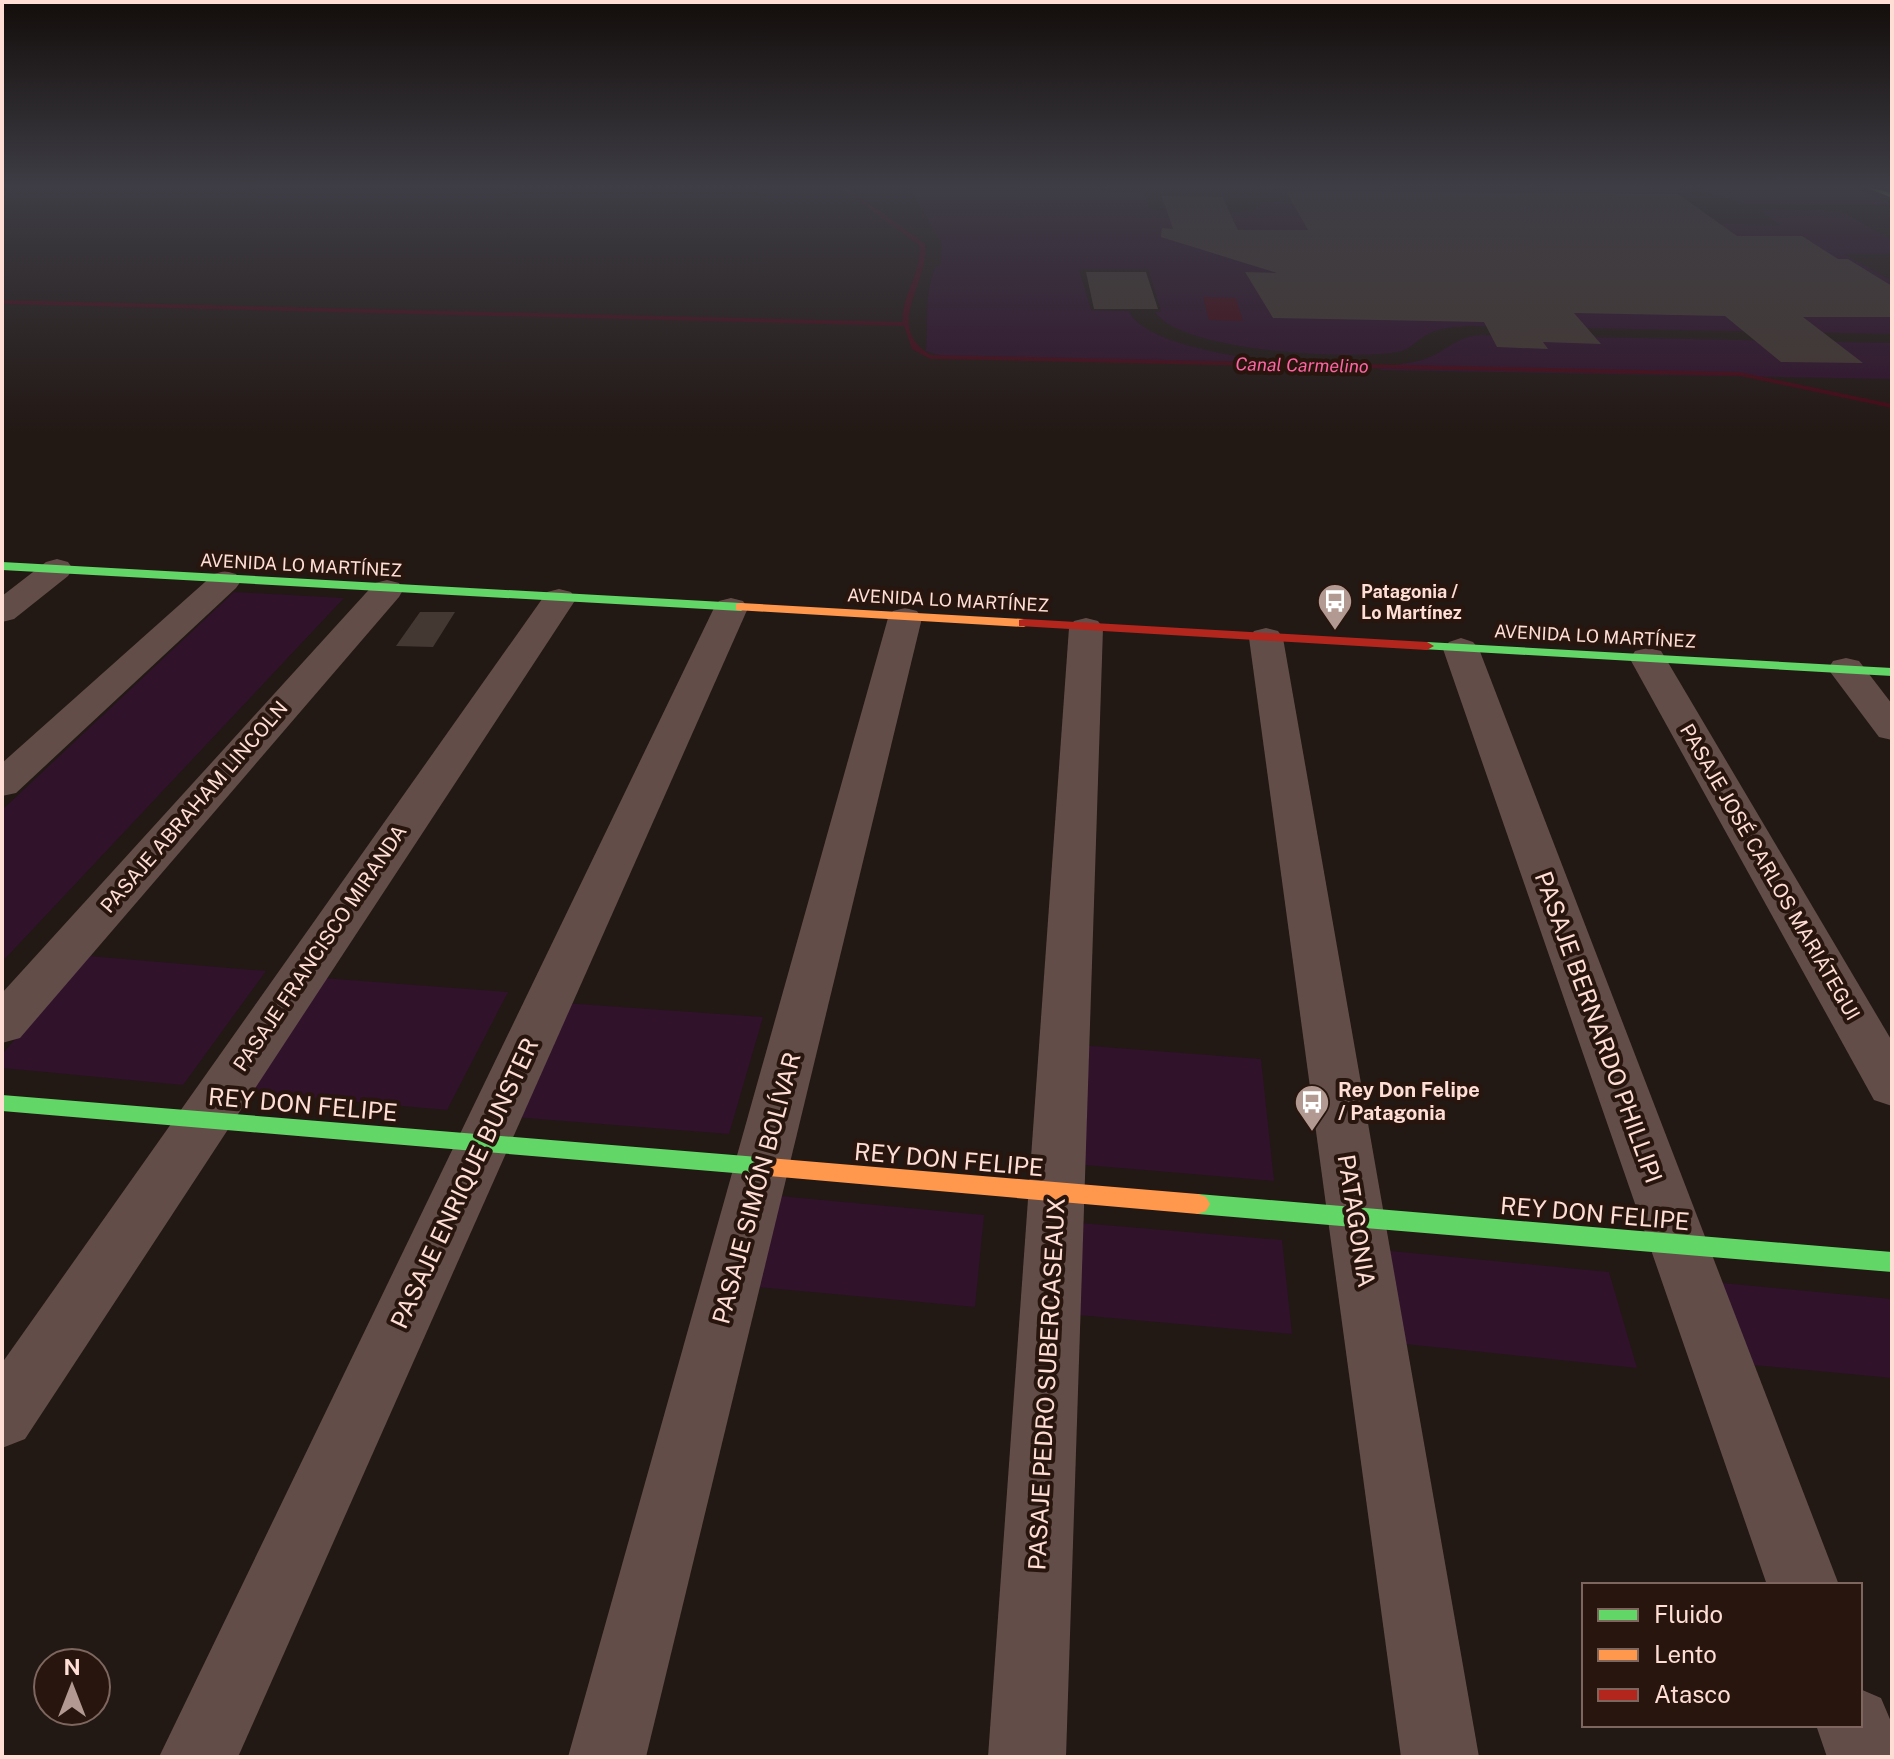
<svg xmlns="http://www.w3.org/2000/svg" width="1894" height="1759" viewBox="0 0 1894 1759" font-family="'Public Sans',sans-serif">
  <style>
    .green { fill: #30122b }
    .water { fill: #450916 }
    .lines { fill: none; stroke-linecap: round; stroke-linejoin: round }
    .stream { fill: #450916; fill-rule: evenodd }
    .building { fill: #443832 }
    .street { fill: #634d48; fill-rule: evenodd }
    .fast { fill: #63d668; fill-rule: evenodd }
    .slow { fill: #ff974d; fill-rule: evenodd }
    .jam { fill: #b3261e; fill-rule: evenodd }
    .labels { text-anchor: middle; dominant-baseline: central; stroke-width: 8; stroke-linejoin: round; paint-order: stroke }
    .far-water-label { font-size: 18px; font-style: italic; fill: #ff63a2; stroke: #28160e }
    .far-street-label { font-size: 18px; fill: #ffdfd5; stroke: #28160e }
    .far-poi-label { font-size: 18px; font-weight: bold; fill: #ffdfd5; stroke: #28160e; text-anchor: start }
    .street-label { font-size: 20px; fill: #ffdfd5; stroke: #28160e }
    .poi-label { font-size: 20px; font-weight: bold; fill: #ffdfd5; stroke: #28160e; text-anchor: start }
    .near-street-label { font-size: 24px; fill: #ffdfd5; stroke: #28160e }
  </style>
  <rect width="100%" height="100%" fill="#221814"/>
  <g class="green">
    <path d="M910,188l233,4 7,18h15l-4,-14 62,1 8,16 24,-3 8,-8 141,2 279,19 97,2 -22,-16 82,2 52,29v14h-48l48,27v53l-422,-8c-14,1 -29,1 -42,8 -11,6 -18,16 -31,18 -46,8 -216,0 -242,-40l6,-1 -13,-42h-69l12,41 38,1c15,34 115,47 150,51l-334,-5 -19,-6c3,-34 -3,-51 9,-84l5,-1 2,-22z"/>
    <polygon points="1262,188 1676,188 1687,193 1263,189"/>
    <polygon points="1692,188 1856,188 1892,205 1749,204"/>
    <path d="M1481,335l411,8v36l-514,-9c15,-6 29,-6 44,-10 24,-7 31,-23 59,-25z"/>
    <polygon points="234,592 344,598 2,962 2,810"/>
    <polygon points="89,956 266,971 183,1085 2,1068 2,1054"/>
    <polygon points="323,978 508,992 447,1110 247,1092"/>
    <polygon points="564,1003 763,1017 729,1134 513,1117"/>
    <polygon points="1078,1045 1261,1059 1274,1181 1073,1164"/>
    <polygon points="769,1195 984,1215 975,1307 746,1286"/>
    <polygon points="1058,1221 1282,1240 1292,1334 1055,1313"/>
    <polygon points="1381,1250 1609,1272 1637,1368 1395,1343"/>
    <polygon points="1712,1282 1892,1299 1892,1378 1742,1364"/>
  </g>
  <polygon class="water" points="1203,297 1236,298 1243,321 1209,320"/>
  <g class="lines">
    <g class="stream">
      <path d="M842,188h5l78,56c5,39 -43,83 6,111l809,17 152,32v4l-152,-32 -810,-17 -18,-10 -8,-23 -902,-22v-4l901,22c-2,-28 20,-50 16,-77z"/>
      <polygon points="1553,188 1652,188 1650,189"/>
    </g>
  </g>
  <g class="building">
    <polygon points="1286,191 1678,194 1737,236 1802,236 1838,259 1848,259 1892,286 1892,317 1803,317 1863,363 1781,362 1725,316 1574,313 1601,344 1543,342 1548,349 1497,347 1484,322 1273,318 1245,272 1277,273 1161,237 1162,228 1173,229 1162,196 1222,197 1238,230 1308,230"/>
    <polygon points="1086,272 1146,272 1158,309 1094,309"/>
    <polygon points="420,612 455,612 433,647 396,646"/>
  </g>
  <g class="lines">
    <g class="street">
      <polygon points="57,559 68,562 73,569 68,576 14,619 2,622 2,596 46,562"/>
      <polygon points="225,571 236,574 241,581 236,588 16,793 2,796 2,763 214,574"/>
      <polygon points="387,580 399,583 403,590 399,597 20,1038 2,1043 2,993 375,583"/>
      <polygon points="559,589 571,592 576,599 25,1439 2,1448 2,1363 547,592"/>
      <polygon points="731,598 743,601 748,608 238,1757 159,1757 714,608 719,601"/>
      <polygon points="905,608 917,611 922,618 646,1757 568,1757 888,618 893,611"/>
      <polygon points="1086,618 1098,621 1103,628 1066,1757 988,1757 1069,628 1074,621"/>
      <polygon points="1266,628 1278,631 1283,638 1479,1757 1401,1757 1249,638 1254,631"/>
      <polygon points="1461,638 1473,642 1479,649 1839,1585 1767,1585 1443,649 1449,642"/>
      <polygon points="1648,648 1661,651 1666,659 1892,1041 1892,1106 1874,1100 1630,659 1635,651"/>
      <polygon points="1846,658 1859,661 1892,704 1892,740 1879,737 1828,669 1833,661"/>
      <polygon points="1860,1689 1881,1698 1892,1724 1892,1757 1827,1757 1816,1725 1860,1725"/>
    </g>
    <g class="fast">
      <polygon points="1870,188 1892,193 1892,198 1871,189"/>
      <polygon points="2,562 741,603 748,607 741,611 2,570"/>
      <polygon points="1427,642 1892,668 1892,676 1422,649 1420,646"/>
      <polygon points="2,1095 769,1158 777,1161 780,1167 777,1173 769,1176 2,1111"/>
      <polygon points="1198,1194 1892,1252 1892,1272 1198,1214 1190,1211 1186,1204 1190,1197"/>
    </g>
    <g class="slow">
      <polygon points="741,603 1024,619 1031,623 1024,627 736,610 736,604"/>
      <polygon points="769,1158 1198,1194 1206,1197 1210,1204 1206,1211 1198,1214 769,1176 761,1173 758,1167 761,1161"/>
    </g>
    <polygon class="jam" points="1024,619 1427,642 1434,646 1427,650 1019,626 1019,620"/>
  </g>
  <linearGradient id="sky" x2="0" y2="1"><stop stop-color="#130d0b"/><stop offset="0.43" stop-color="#3e3d45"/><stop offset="1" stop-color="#3e3d45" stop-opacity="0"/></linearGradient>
  <rect width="1894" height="434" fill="url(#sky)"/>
  <defs>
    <g id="bus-pin" transform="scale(1.8)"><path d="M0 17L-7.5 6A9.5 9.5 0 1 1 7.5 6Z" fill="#b29991" stroke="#28160e"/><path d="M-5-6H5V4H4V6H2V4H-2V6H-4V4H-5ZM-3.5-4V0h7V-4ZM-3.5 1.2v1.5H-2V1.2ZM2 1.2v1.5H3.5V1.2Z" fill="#fff"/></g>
  </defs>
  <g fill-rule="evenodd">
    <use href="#bus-pin" x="1335" y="601"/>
    <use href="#bus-pin" x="1312" y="1102"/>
  </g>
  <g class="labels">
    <g class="far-water-label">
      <text transform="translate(1302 365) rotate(1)">Canal Carmelino</text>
    </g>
    <g class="far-street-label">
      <text transform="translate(301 565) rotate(3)">AVENIDA LO MARTÍNEZ</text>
      <text transform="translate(948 600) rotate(3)">AVENIDA LO MARTÍNEZ</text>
      <text transform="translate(1595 636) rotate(3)">AVENIDA LO MARTÍNEZ</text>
    </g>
    <g class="far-poi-label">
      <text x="1361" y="591">Patagonia /<tspan x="1361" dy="21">Lo Martínez</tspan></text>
    </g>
    <g class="street-label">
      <text transform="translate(194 807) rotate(-49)">PASAJE ABRAHAM LINCOLN</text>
      <text transform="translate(1770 872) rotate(60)">PASAJE JOSÉ CARLOS MARIÁTEGUI</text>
      <text transform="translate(320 948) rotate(-56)">PASAJE FRANCISCO MIRANDA</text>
    </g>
    <g class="poi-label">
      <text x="1338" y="1090">Rey Don Felipe<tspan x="1338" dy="23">/ Patagonia</tspan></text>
    </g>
    <g class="near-street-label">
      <text transform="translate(1599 1027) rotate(70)">PASAJE BERNARDO PHILLIPI</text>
      <text transform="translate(303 1104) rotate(5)">REY DON FELIPE</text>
      <text transform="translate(949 1159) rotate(5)">REY DON FELIPE</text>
      <text transform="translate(464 1183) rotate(-65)">PASAJE ENRIQUE BUNSTER</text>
      <text transform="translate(756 1188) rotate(-75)">PASAJE SIMÓN BOLÍVAR</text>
      <text transform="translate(1595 1213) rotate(5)">REY DON FELIPE</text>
      <text transform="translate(1357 1221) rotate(81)">PATAGONIA</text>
      <text transform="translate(1046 1384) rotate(-87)">PASAJE PEDRO SUBERCASEAUX</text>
    </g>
  </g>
  <rect width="1894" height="1759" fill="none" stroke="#ffdfd5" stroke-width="8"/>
  <rect x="1582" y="1583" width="280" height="144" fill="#28160e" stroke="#7e665e" stroke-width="2"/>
  <rect x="1598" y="1609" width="40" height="12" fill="#63d668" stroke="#7e665e" stroke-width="2"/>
  <text x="1654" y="1623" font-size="24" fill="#ffdfd5">Fluido</text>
  <rect x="1598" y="1649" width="40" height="12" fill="#ff974d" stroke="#7e665e" stroke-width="2"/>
  <text x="1654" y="1663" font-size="24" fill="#ffdfd5">Lento</text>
  <rect x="1598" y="1689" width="40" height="12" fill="#b3261e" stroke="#7e665e" stroke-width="2"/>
  <text x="1654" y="1703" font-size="24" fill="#ffdfd5">Atasco</text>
  <g transform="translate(72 1687)"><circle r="38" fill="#28160e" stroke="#7e665e" stroke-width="2"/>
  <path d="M0-6L14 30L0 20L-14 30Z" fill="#b29991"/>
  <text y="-12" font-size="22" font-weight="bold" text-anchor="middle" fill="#ffdfd5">N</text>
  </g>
</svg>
